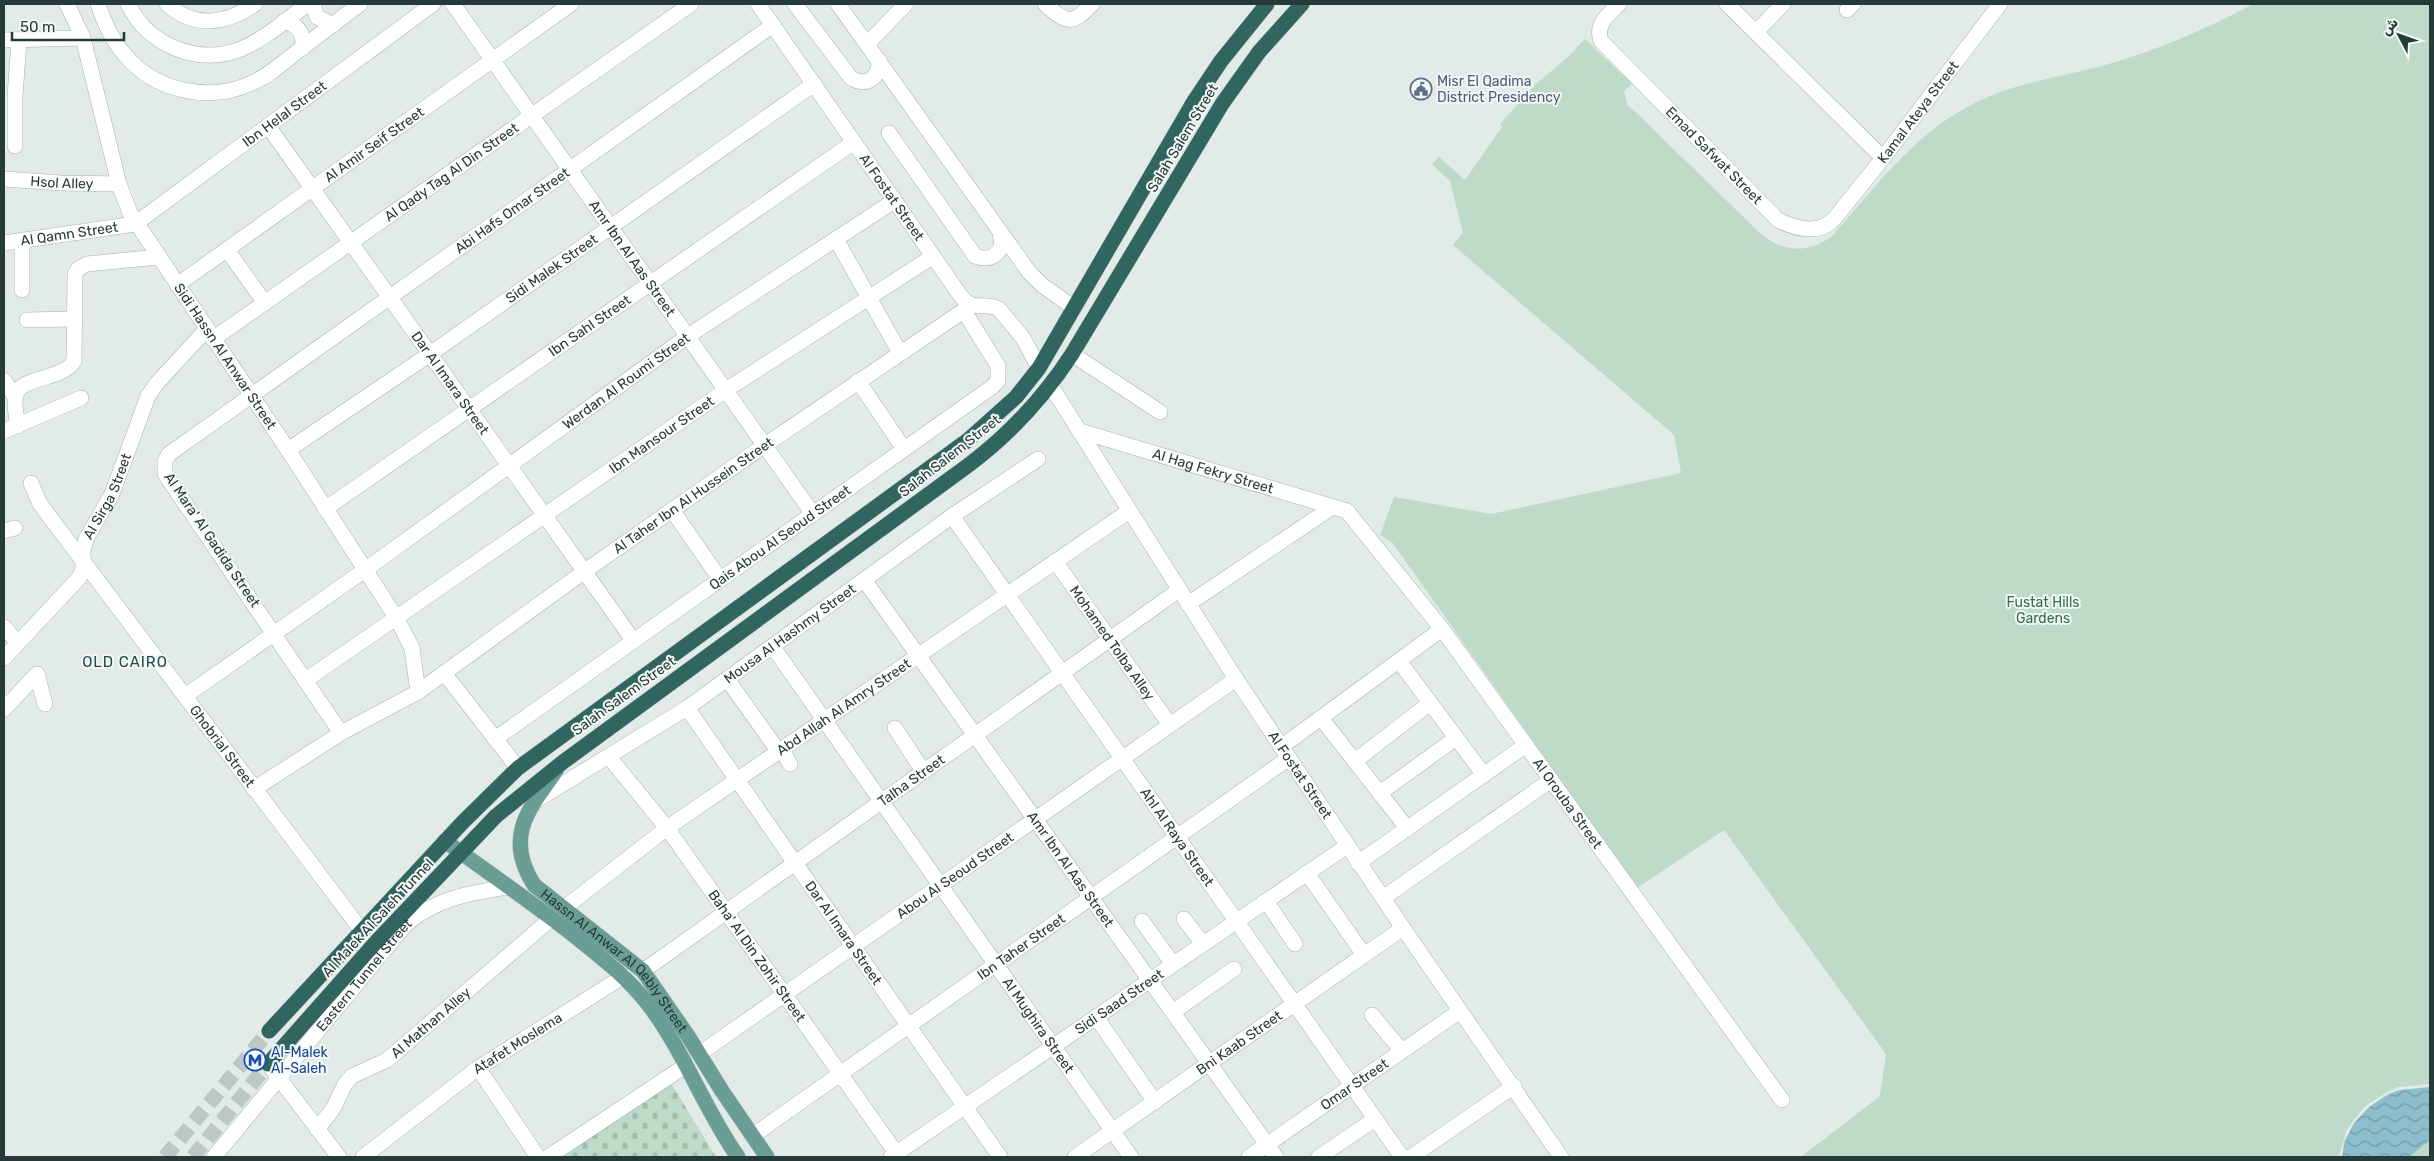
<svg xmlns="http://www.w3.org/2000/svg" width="2434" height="1161" viewBox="0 0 2434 1161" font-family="Rubik,Cairo,sans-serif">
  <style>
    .cemetery { fill: url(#cemetery-stones) }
    .green { fill: #bddbc8 }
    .water { fill: url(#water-waves) }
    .pier { fill: #e2ebe8 }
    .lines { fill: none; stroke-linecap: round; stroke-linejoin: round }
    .highway-tunnel { stroke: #bcc8c5; stroke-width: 15; stroke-dasharray: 15 8; stroke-linecap: butt }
    .minor-casing { stroke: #a5b3af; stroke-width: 16 }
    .major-casing { stroke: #c2c8c7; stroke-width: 16 }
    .highway-casing { stroke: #c2c8c7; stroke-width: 16 }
    .minor { stroke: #fff; stroke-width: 15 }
    .major { stroke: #6a9e95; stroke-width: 15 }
    .highway { stroke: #316560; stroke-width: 15 }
    .labels { text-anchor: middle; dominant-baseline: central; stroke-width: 4; stroke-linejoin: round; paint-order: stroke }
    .service-label { font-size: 14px; fill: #4e5e75; stroke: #f3f8f6; text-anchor: start }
    .street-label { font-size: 14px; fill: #243b37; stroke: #f3f8f6 }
    .park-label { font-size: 14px; fill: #316f4f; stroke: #f3f8f6 }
    .transit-label { font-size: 14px; fill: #164399; stroke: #f3f8f6; text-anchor: start }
    .neighbourhood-label { font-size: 15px; letter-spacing: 1px; fill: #214c46; stroke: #f3f8f6 }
  </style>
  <defs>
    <pattern id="cemetery-stones" width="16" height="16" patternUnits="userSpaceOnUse" patternTransform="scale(1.25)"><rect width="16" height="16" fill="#bddbc8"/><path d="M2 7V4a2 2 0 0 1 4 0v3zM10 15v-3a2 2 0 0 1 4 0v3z" fill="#a2bdac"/></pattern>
    <pattern id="water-waves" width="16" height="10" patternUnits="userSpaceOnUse" patternTransform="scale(1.25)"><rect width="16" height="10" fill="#8ebdcd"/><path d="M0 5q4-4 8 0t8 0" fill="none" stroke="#749ba7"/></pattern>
  </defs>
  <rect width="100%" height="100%" fill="#e2ebe8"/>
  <polygon class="cemetery" points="668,1078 716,1157 548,1157"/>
  <path class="green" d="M2253,4h177v1153h-629l79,-61 6,-42 -162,-224 -87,58 -245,-346 -12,-7 14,-38 97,17 190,-41 -7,-38 -221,-190 10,-12 -13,-52 -18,-17 7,-7 26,23 37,-53 -2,-3 36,-40 32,-27 17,-18 47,45 -8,7 3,13 135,131c23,18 48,18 70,1 42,-47 80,-100 137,-130 42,-23 88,-28 133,-40 53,-15 103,-36 151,-62z"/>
  <path class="water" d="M2411,1087h19v53l-21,17h-67c3,-37 34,-62 69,-70z"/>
  <polygon class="pier" points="2430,1084 2430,1087 2399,1090 2388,1094 2369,1107 2354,1123 2344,1142 2342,1157 2339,1157 2346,1131 2359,1113 2367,1105 2387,1092 2398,1087"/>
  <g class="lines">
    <g class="highway-tunnel">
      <polyline points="165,1157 269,1031"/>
      <polyline points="193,1157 268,1064"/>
    </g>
    <g class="minor-casing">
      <g id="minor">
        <path id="s1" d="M67,4l16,34 36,146 11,29 158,237 109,169 15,29 6,44"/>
        <path d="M98,4c6,18 14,36 26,50 30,37 85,49 128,29 18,-8 32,-21 47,-33 20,-15 41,-31 61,-46"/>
        <path d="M128,4c20,41 69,62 113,45 24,-10 46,-30 67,-45"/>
        <path d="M167,4c27,25 60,20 88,0"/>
        <polyline points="313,4 317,17 333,25"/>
        <path id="s2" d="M453,4l360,510"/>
        <path id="s3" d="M758,4l202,291c13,18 23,6 39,14l24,29 16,30"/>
        <path d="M795,4l56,74c16,10 29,-1 28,-18"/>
        <polyline points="838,4 1029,272 1042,285 1074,308"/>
        <path d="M1045,4c21,19 27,22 47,0"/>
        <path id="s4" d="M1619,4c-11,11 -24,20 -18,37l177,179c18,9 41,15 56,-1l49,-61 117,-154"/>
        <polyline points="1727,4 1883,158"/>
        <polyline points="1847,10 1853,4"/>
        <path d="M284,21c14,4 20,13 19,27"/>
        <polyline points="1756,32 1783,4"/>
        <polyline points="4,40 83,38"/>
        <polyline points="867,44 906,4"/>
        <path id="s5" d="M268,126l365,514"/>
        <path d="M889,133l86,123c13,5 22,1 27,-11l-2,-13"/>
        <polyline points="15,146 15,96 19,41"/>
        <path id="s6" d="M4,179l57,4 58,1"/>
        <polyline points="836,239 900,353"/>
        <path id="s7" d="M4,243l131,-19 298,-220"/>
        <polyline points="227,250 265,303"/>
        <path id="s8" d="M177,285l394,-281"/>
        <polyline points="22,290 22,240"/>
        <polyline points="27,320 75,319"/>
        <path id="s9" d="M213,339l478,-335"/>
        <polyline points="1072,354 1160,412"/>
        <polyline points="4,380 15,397"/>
        <polyline points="858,381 904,449"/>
        <path id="s10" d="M1051,386l185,293 167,249 158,229"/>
        <path d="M18,426c-1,-9 -5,-22 -2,-31 5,-19 47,-15 58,-34l1,-87 3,-5 9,-5 71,-7"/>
        <polyline points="4,431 81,398"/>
        <path id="s11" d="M1080,431l267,80 95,118 340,471"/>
        <path id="s12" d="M288,450l142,-96 384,-270"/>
        <path id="s13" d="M31,483l9,21 322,427"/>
        <path id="s14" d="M325,509l529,-367"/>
        <polyline points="672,510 720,579"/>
        <path id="s15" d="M952,516l450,641"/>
        <polyline points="4,531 15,528"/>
        <path id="s16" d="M1055,561l115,164"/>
        <path id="s17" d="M865,581l411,576"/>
        <polyline points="1188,604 1331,508"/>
        <polyline points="4,627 17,642"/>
        <path id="s18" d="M773,647l358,510"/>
        <path id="s19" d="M4,658l75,-80 4,-8v-19l3,-12 26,-45 36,-98 9,-13 49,-53"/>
        <polyline points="1399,661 1484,775"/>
        <polyline points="444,673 518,768"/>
        <polyline points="37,674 45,704"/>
        <polyline points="727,679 779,752"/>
        <path id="s20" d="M306,680l420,-290 206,-133"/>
        <path id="s21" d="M185,696l180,-126 323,-234 206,-135"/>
        <path id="s22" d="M687,708l313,449"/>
        <polyline points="4,709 37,674"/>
        <polyline points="1321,718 1407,828"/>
        <polyline points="895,728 923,771"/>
        <path id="s23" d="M341,733l-176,-259v-13l4,-7 604,-429"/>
        <path id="s24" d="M495,739l497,-352 6,-6v-15l-34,-55"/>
        <polyline points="1281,747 1442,629"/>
        <polyline points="782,750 790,764"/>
        <path id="s25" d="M609,757l58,71 232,329"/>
        <polyline points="1355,761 1430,703"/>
        <path id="s26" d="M254,789l87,-56 77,-41 167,-121 180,-126 207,-140"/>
        <polyline points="1380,793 1456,738"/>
        <path id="s27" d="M535,801l152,-93 265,-192 86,-57"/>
        <polyline points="1358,863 1526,745"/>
        <polyline points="1307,873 1364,955"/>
        <polyline points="1383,898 1551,780"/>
        <polyline points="1266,901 1295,944"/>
        <path id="s28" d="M563,909l104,-81 462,-317"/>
        <polyline points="1184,919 1203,944"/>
        <polyline points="1142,921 1173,964"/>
        <path id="s29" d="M643,971l536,-381"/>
        <polyline points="1173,1012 1234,969"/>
        <polyline points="1372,1015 1402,1051"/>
        <polyline points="1096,1017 1155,1102"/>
        <path id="s30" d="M699,1054l537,-375"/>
        <polyline points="478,1068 538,1157"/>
        <polyline points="272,1069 339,1157"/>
        <path id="s31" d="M317,1129l16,-20 12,-25 7,-8 35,-16 165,-142"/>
        <path id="s32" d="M752,1136l537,-378"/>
        <path id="s33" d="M214,1157l192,-233c31,-26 64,-31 102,-37"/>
        <path id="s34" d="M363,1157l115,-89 146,-92"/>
        <polyline points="548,1157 685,1066"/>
        <path id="s35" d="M891,1157l456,-311"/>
        <path id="s36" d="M1075,1157l328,-229"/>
        <path id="s37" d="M1249,1157l211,-146"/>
        <polyline points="1319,1157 1375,1119"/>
        <polyline points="1411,1157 1514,1086"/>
      </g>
    </g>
    <g class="major-casing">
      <g id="major">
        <path id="s38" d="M556,771c-28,39 -52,66 -22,114l109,86 45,65 34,55 45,66"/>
        <path d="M445,841c44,32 89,63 131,96 26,21 51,40 72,67 36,47 56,105 90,153"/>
      </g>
    </g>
    <g class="highway-casing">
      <g id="highway">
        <polyline points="269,1031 462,823 518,768 968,440 1016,397 1039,368 1193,103 1221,61 1267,4"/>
        <path d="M268,1064l109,-123 119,-125 67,-54 407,-298c41,-31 74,-67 102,-110l150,-250 37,-52 43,-48"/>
      </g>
    </g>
    <use href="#minor" class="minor"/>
    <use href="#major" class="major"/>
    <use href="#highway" class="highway"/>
  </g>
  <defs>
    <g id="civic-ring" transform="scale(1.125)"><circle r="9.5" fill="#f3f8f6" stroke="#5c6f8a" stroke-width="1.5"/><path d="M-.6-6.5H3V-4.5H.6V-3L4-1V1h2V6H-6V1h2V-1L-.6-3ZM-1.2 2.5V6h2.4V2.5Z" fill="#5c6f8a"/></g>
    <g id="metro-ring" transform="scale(1.125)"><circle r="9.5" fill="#f3f8f6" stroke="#1a4fb4" stroke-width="1.5"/><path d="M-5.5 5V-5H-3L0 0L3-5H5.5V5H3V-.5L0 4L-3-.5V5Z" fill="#1a4fb4"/></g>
  </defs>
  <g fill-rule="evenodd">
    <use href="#civic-ring" x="1421" y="89"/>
    <use href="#metro-ring" x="255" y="1060"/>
  </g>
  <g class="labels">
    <g class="service-label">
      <text x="1437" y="81">Misr El Qadima<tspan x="1437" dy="16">District Presidency</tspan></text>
    </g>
    <g class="street-label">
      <text stroke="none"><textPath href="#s4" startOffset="492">Kamal Ateya Street</textPath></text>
      <text stroke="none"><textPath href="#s7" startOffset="318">Ibn Helal Street</textPath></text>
      <text transform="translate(1183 138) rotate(-59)">Salah Salem Street</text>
      <text stroke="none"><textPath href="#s8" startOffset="242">Al Amir Seif Street</textPath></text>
      <text stroke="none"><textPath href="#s4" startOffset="205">Emad Safwat Street</textPath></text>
      <text stroke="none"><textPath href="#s9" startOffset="291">Al Qady Tag Al Din Street</textPath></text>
      <text stroke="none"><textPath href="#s6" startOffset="58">Hsol Alley</textPath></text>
      <text stroke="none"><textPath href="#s3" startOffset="235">Al Fostat Street</textPath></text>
      <text stroke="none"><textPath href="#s23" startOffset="755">Abi Hafs Omar Street</textPath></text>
      <text stroke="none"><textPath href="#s7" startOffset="66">Al Qamn Street</textPath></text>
      <text stroke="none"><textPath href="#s2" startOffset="311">Amr Ibn Al Aas Street</textPath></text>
      <text stroke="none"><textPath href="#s12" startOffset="320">Sidi Malek Street</textPath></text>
      <text stroke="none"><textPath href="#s14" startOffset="322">Ibn Sahl Street</textPath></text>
      <text stroke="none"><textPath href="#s1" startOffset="391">Sidi Hassn Al Anwar Street</textPath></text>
      <text stroke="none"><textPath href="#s21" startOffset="542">Werdan Al Roumi Street</textPath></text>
      <text stroke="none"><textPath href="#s5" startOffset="315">Dar Al Imara Street</textPath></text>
      <text stroke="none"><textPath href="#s20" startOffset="432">Ibn Mansour Street</textPath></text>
      <text transform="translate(950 456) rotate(-38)">Salah Salem Street</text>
      <text stroke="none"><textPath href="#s11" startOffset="139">Al Hag Fekry Street</textPath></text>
      <text stroke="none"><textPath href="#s19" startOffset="198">Al Sirga Street</textPath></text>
      <text stroke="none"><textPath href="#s26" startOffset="529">Al Taher Ibn Al Hussein Street</textPath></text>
      <text stroke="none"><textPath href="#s24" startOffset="349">Qais Abou Al Seoud Street</textPath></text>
      <text transform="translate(212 540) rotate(56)">Al Mara' Al Gadida Street</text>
      <text stroke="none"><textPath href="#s27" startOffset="305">Mousa Al Hashmy Street</textPath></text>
      <text stroke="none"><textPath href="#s16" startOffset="100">Mohamed Tolba Alley</textPath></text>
      <text transform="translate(624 696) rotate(-36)">Salah Salem Street</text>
      <text stroke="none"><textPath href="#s28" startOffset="346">Abd Allah Al Amry Street</textPath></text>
      <text stroke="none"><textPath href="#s13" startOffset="326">Ghobrial Street</textPath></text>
      <text stroke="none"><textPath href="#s10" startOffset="462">Al Fostat Street</textPath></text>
      <text stroke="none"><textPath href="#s29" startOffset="329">Talha Street</textPath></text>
      <text stroke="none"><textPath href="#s11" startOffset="645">Al Orouba Street</textPath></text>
      <text stroke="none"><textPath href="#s15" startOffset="392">Ahl Al Raya Street</textPath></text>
      <text stroke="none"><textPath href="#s17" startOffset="354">Amr Ibn Al Aas Street</textPath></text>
      <text stroke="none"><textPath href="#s30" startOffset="312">Abou Al Seoud Street</textPath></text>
      <text transform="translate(378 918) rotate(-47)">Al Malek Al Saleh Tunnel</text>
      <text stroke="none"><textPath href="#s22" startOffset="274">Dar Al Imara Street</textPath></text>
      <text stroke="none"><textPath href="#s32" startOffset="329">Ibn Taher Street</textPath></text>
      <text stroke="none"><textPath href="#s25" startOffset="248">Baha' Al Din Zohir Street</textPath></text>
      <text stroke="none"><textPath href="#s38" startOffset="238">Hassn Al Anwar Al Qebly Street</textPath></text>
      <text stroke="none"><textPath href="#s33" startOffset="236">Eastern Tunnel Street</textPath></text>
      <text stroke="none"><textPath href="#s35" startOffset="276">Sidi Saad Street</textPath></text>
      <text stroke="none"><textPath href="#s31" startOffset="160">Al Mathan Alley</textPath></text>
      <text stroke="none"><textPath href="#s18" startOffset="462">Al Mughira Street</textPath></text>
      <text stroke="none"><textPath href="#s36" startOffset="200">Bni Kaab Street</textPath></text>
      <text stroke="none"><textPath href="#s34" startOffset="192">Atafet Moslema</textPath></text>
      <text stroke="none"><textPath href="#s37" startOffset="128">Omar Street</textPath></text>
    </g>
    <g class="park-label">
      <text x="2043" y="602">Fustat Hills<tspan x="2043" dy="16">Gardens</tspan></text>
    </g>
    <g class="transit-label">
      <text x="271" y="1052">Al-Malek<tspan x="271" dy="16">Al-Saleh</tspan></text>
    </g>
    <g class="neighbourhood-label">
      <text x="125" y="662">OLD CAIRO</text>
    </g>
  </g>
  <rect width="2434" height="1161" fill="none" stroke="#243b37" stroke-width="10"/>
  <g transform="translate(2399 35) rotate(311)" stroke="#f3f8f6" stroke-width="4" paint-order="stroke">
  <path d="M0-4L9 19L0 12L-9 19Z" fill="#243b37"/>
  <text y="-8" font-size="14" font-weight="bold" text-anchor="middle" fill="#243b37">ش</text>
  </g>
  <path d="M12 32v8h112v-8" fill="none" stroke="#243b37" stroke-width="2.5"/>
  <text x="20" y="32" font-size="15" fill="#243b37" stroke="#f3f8f6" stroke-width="4" paint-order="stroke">50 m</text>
</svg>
